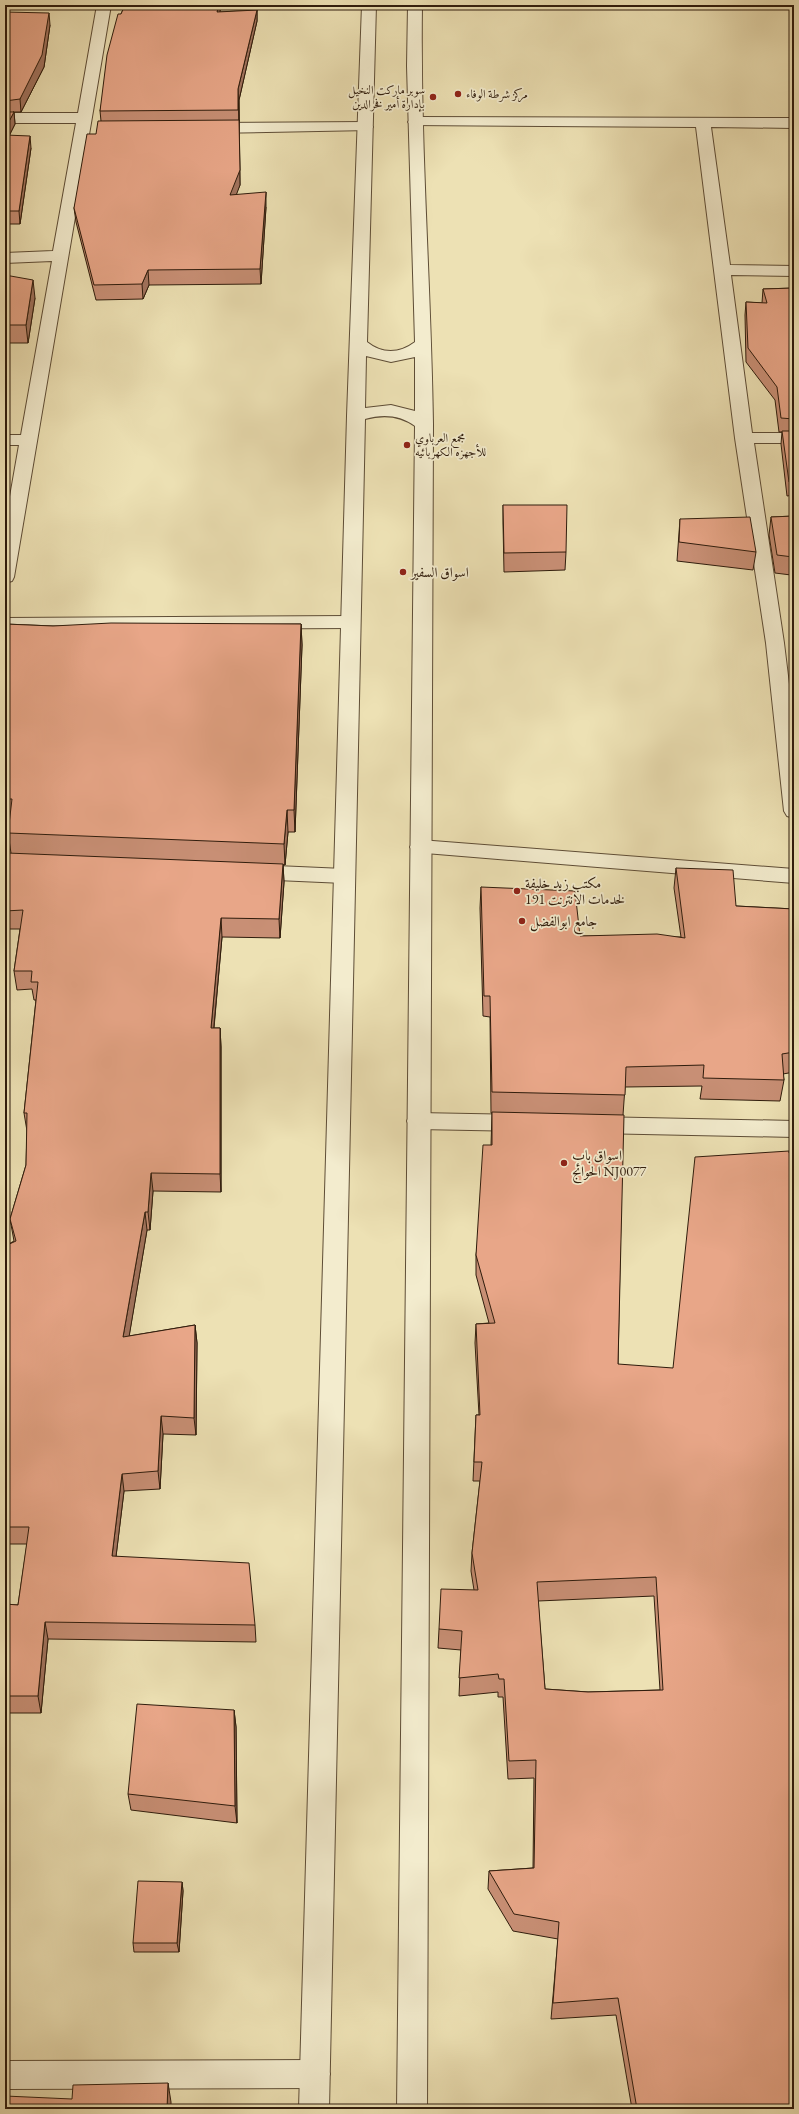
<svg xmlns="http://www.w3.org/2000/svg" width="799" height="2114" viewBox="0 0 799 2114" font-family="'EB Garamond',Amiri,serif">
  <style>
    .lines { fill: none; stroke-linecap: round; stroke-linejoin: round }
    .minor-casing { stroke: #5e4d36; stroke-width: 2 }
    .tertiary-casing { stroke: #5e4d36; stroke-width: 2 }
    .minor { fill: #f3ecce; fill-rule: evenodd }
    .tertiary { fill: #f3ecce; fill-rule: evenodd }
    .wall { fill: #c88f75; stroke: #2f1c0c; fill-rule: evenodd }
    .shaded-wall { fill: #a2745f; stroke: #2f1c0c }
    .building { fill: #e8a688; stroke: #2f1c0c; fill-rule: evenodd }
    .poi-dot { fill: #8f2418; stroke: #f3ecce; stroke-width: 1.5 }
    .labels { text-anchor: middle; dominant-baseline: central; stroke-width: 3.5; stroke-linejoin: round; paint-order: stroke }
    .far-poi-label { font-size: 12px; fill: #2f1c0c; stroke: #f3ecce; text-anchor: start }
    .poi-label { font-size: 14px; fill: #2f1c0c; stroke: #f3ecce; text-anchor: start }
  </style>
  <rect width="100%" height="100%" fill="#ede1b4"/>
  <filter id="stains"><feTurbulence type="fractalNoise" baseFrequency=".005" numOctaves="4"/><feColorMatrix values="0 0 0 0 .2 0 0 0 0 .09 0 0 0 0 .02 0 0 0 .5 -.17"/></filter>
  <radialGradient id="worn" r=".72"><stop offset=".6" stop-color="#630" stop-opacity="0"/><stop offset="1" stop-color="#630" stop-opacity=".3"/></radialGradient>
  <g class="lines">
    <g class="minor-casing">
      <g id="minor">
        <polygon points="97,5 111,5 14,577 12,581 5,583 5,525 19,445 5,445 5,435 21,435 52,261 5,263 5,253 53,251 76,123 5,123 5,113 78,113"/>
        <polygon points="416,117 794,118 794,128 711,127 730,265 794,266 794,276 731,275 752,433 794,433 794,443 754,443 784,643 794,725 794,818 787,816 784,811 766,643 735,438 696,127 411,125 408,122 411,119"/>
        <polygon points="365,122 370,124 373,127 370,130 210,133 205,131 202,128 205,125 210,123"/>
        <polygon points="351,616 358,618 360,622 358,626 351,628 5,630 5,618"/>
        <polygon points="420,840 794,869 794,883 413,852 410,847 413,842"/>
        <polygon points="253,865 344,869 351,871 354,876 351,881 344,883 253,879 246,877 243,872 246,867"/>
        <polygon points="418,1113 521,1115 529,1117 532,1123 529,1129 521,1131 418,1129 410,1127 407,1121 410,1115"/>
        <polygon points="595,1117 794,1121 794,1137 595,1133 587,1131 584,1125 587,1119"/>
        <polygon points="315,2060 325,2064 330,2074 325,2084 315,2088 5,2089 5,2061"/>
      </g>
    </g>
    <g class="tertiary-casing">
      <path id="tertiary" d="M362,5h14l-9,337c15,12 32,12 48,0l-8,-276 1,-61h14c-2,140 9,279 11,419l-6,1685h-30l18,-1683c-15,-11 -32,-12 -50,-7l-36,1690h-30l48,-1693zM366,356l25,6 24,-5v54l-24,-6 -26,3z"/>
    </g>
    <use href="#minor" class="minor"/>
    <use href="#tertiary" class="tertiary"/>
  </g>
  <g class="wall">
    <polygon points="125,5 221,5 220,12 257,10 257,21 239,100 240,185 236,194 266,207 261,284 149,285 143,299 96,300 76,222 74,208 101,121 100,111 121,14"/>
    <polygon points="5,12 50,25 44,67 21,112 13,112 14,112 15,124 9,136 31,148 20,224 5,224"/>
    <polygon points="5,275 35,298 28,343 5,343"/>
    <polygon points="794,288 794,495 787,496 781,444 782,432 779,432 775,400 746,362 745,315 746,302 762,303 763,289"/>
    <polygon points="503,505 566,552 565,570 504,572 503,523"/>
    <polygon points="794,516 794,603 791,575 775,573 769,535 771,517"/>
    <polygon points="680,519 756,552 753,570 677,561"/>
    <polygon points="5,624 53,626 301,624 302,645 295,832 288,832 285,865 283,865 284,882 280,938 222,937 214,1028 220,1028 221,1047 221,1192 153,1191 150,1230 147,1230 129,1336 195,1325 197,1343 196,1435 163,1434 160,1489 124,1491 116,1556 255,1625 256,1642 48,1639 41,1713 5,1713 5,1604 18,1605 27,1544 5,1544 5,1246 14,1241 10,1219 26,1165 27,1131 24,1113 36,1000 34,1000 32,989 17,990 14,971 20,929 5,929 5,876 11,853 8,833 10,821 6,821 5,816"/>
    <path d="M676,868l60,38 58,3v163l-11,2 1,6 -4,21 -80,-2 2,-13 -77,1 -2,28 -5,249 176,745h-162l-16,-94 -65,4 7,-80 -45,-8 -25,-42 1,-18 44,-3 1,-90 -26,1 -5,-82h-5v-5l-39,4 2,-46 -23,-2 1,-19 35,-39 -3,-19 1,-18 8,-72h-7l3,-66h3l-4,-72 1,-19 13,-1 -13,-48v-20l15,-110 1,-32h-1l-1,-96 -7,-1 -3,-108 1,-21 99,49 101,1 -7,-49zM654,1596l6,94 -72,2 -43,-3 -7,-88z"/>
    <polygon points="234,1710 236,1727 237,1823 131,1810 128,1794"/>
    <polygon points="182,1882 183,1891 179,1952 134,1952 133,1943"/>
  </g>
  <g class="shaded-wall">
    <polygon points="219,5 221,5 218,23 217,12"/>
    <polygon points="257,10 257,21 239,100 239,121 238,89"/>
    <polygon points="49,13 50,25 44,67 21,112 20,99"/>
    <polygon points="14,112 15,124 5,144 5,129"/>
    <polygon points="239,120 240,185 231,209 230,195"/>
    <polygon points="30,136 31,148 20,224 19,211"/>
    <polygon points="266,192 266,207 261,284 260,269"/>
    <polygon points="148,270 149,285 143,299 142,284"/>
    <polygon points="33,280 35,298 28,343 26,325"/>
    <polygon points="301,624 302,645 295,832 294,810"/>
    <polygon points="287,810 288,832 285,865 284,844"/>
    <polygon points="283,864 284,882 280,938 279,919"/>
    <polygon points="221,918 222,937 212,1047 211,1028"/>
    <polygon points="220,1028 221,1047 221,1192 220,1174"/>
    <polygon points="151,1173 153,1191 150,1230 148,1212"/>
    <polygon points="145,1212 147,1230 126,1355 123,1337"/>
    <polygon points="195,1325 197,1343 196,1435 194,1418"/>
    <polygon points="161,1416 163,1434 160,1489 158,1471"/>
    <polygon points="122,1474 124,1491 114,1573 112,1556"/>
    <polygon points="45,1622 48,1639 41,1713 38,1696"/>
    <polygon points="234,1710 236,1727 237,1823 235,1806"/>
    <polygon points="182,1882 183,1891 179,1952 177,1943"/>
    <polygon points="168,2083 171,2102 171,2109 167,2109"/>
  </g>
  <g class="building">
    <polygon points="125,5 219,5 217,12 257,10 238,89 238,110 100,111 107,55 118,14 121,14"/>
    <polygon points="5,12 49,13 42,55 20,99 5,101"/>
    <polygon points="5,112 14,112 5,129"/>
    <polygon points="239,120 240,170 230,195 266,192 260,269 148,270 142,284 94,285 74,208 87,134 96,134 98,121"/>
    <polygon points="5,135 30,136 19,211 5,211"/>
    <polygon points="5,275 33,280 26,325 5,325"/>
    <polygon points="794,288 794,419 781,418 777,387 748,348 746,302 767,303 763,289"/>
    <polygon points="782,431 794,431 794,482 789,482"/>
    <polygon points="503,505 567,505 566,552 504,553"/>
    <polygon points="794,516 794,564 793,557 777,555 771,517"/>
    <polygon points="750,517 756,552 679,542 680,519"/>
    <polygon points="111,623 301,624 294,810 287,810 284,844 8,833 12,799 5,799 5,624 53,626"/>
    <polygon points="7,853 283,864 279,919 221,918 211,1028 220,1028 220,1174 151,1173 148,1212 145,1212 123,1337 195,1325 194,1418 161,1416 158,1471 122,1474 112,1556 249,1563 255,1625 45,1622 38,1696 5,1696 5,1604 18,1605 29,1527 5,1527 5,1246 16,1241 10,1219 26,1165 27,1113 24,1113 38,982 31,982 32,971 14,971 23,910 5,911 5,876"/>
    <polygon points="676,868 733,870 736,906 794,909 794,1052 782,1054 784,1080 703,1078 704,1065 626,1067 625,1095 492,1092 490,996 484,996 481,887 575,891 580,936 657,934 685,938"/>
    <path d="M492,1112l132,3 -6,249 55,4 22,-211 94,-6v2h2l2,75h1v881h-157l-19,-111 -65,5 6,-81 -45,-8 -25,-43 45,-3 2,-108 -27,1 -5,-82h-5l-1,-5 -39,4 3,-47 -23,-2 2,-40 37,1 -6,-37 10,-91h-8l2,-47h4l-4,-91 19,-1 -19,-68 7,-110h9zM656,1577l7,113 -75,2 -43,-3 -8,-107z"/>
    <polygon points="137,1704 234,1710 235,1806 128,1794"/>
    <polygon points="138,1881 182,1882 177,1943 133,1943"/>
    <polygon points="168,2083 167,2109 5,2109 5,2096 72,2099 73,2085"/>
  </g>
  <g class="poi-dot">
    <circle cx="458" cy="94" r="4"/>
    <circle cx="433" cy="97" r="4"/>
    <circle cx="407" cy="445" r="4"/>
    <circle cx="403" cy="572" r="4"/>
    <circle cx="517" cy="891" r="4"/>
    <circle cx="522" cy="921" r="4"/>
    <circle cx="564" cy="1163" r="4"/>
  </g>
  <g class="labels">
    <g class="far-poi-label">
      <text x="425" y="90" text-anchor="end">سوبر ماركت النخيل<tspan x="425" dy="14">بإدارة أمير فخرالدين</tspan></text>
      <text x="466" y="94">مركز شرطة الوفاء</text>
      <text x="415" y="438">مجمع العرباوي<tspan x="415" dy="14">للأجهزه الكهربائيه</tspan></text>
    </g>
    <g class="poi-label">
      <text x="411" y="572">اسواق السفير</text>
      <text x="525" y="883">مكتب زيد خليفة<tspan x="525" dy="16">لخدمات الانترنت 191</tspan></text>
      <text x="530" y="921">جامع ابوالفضل</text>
      <text x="572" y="1155">اسواق باب<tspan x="572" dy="16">الحوائج NJ0077</tspan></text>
    </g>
  </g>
  <rect width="799" height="2114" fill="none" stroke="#ede1b4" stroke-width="20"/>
  <rect x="6" y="6" width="787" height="2102" fill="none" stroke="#2f1c0c" stroke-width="2"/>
  <rect x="10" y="10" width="779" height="2094" fill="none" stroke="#2f1c0c"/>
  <rect width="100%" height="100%" filter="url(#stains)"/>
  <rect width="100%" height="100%" fill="url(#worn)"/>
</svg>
